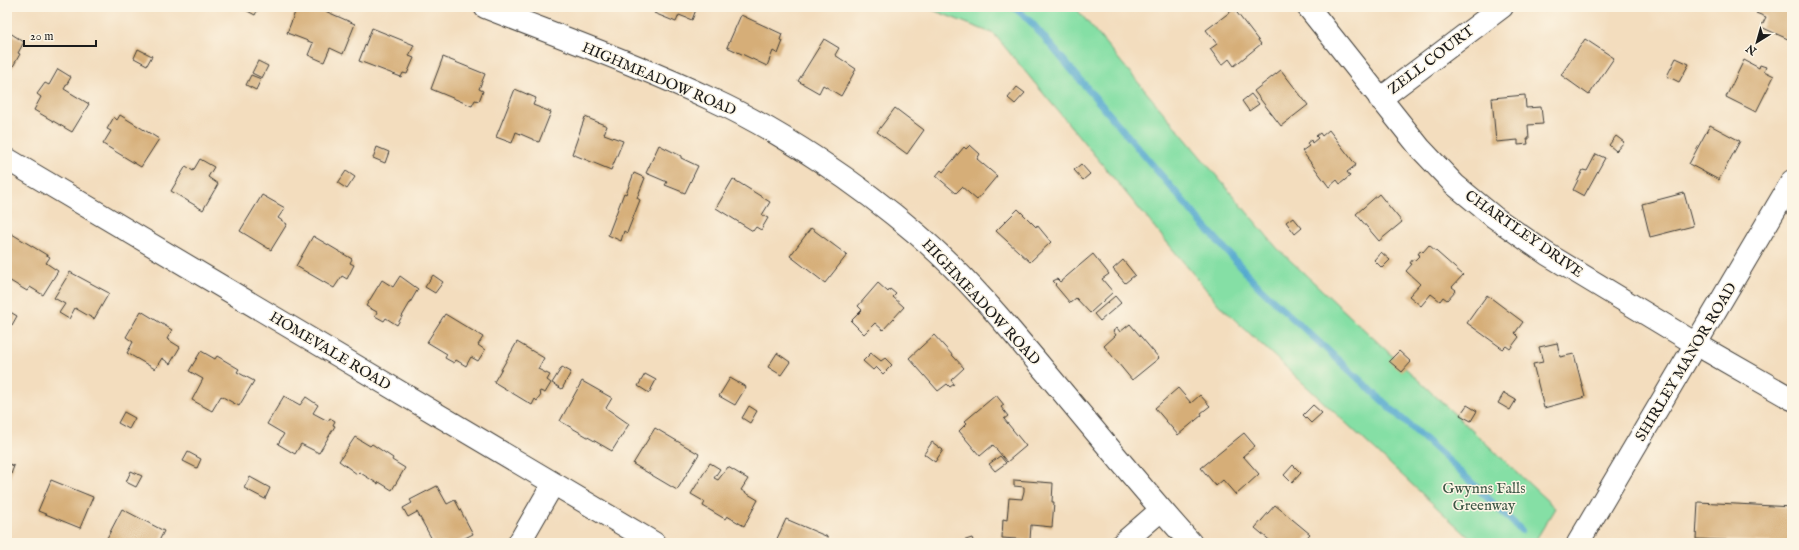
<svg xmlns="http://www.w3.org/2000/svg" width="1799" height="550" viewBox="0 0 1799 550" font-family="'IM FELL English',serif">
  <style>
    .green { fill: #85dfa5; stroke: #507e60 }
    .lines { fill: none; stroke-linecap: round; stroke-linejoin: round }
    .stream { stroke: #52a9cf; stroke-width: 7 }
    .building { fill: #d6ae78 }
    .minor-casing { stroke: #3c3934; stroke-width: 24 }
    .tertiary-casing { stroke: #3c3934; stroke-width: 24 }
    .minor { stroke: #fff; stroke-width: 22 }
    .tertiary { stroke: #fff; stroke-width: 22 }
    .labels { text-anchor: middle; dominant-baseline: central; stroke-width: 3; stroke-linejoin: round; paint-order: stroke }
    .street-label { font-size: 15px; fill: #1c1c1c; stroke: #fcf5e5 }
    .park-label { font-size: 15px; fill: #3c5645; stroke: #fcf5e5 }
  </style>
  <rect width="100%" height="100%" fill="#fcf5e5"/>
  <filter id="ink" filterUnits="userSpaceOnUse"><feTurbulence type="fractalNoise" baseFrequency=".025" numOctaves="2"/><feDisplacementMap in="SourceGraphic" scale="8" xChannelSelector="R" yChannelSelector="G"/><feConvolveMatrix kernelMatrix="1 2 1 2 8 2 1 2 1" color-interpolation-filters="sRGB"/></filter>
  <filter id="wash" filterUnits="userSpaceOnUse"><feTurbulence type="fractalNoise" baseFrequency=".012" numOctaves="4" result="noise"/><feDisplacementMap in="SourceGraphic" scale="16" xChannelSelector="R" yChannelSelector="G"/><feGaussianBlur stdDeviation="0.9" result="paint"/><feColorMatrix in="noise" values="0 0 0 0 0 0 0 0 0 0 0 0 0 0 0 0 0 1.4 0 .05"/><feComposite in="paint" operator="in"/></filter>
  <g filter="url(#wash)">
    <rect width="100%" height="100%" fill="#f3ddbe"/>
    <polygon class="green" points="925,7 1075,7 1277,248 1555,508 1534,543 1475,543 1219,305 994,34"/>
    <g class="lines">
      <polyline class="stream" points="1014,7 1031,22 1200,221 1260,288 1399,416 1449,461 1521,530"/>
    </g>
    <g id="blocks">
      <g class="building">
        <polygon points="240,7 259,7 255,15"/>
        <polygon points="297,7 316,7 355,24 343,54 330,48 324,62 308,55 313,43 287,33"/>
        <polygon points="657,7 697,7 692,20 679,15 676,22 654,13"/>
        <polygon points="1759,7 1792,7 1792,35 1790,40 1761,27 1766,17 1756,13"/>
        <polygon points="1234,9 1261,44 1234,66 1229,59 1222,65 1210,49 1217,44 1206,30"/>
        <polygon points="741,15 782,34 780,40 783,41 778,54 773,51 767,66 727,47"/>
        <polygon points="372,28 414,45 409,56 414,58 407,74 403,73 401,77 359,61"/>
        <polygon points="7,31 24,42 18,53 20,54 7,77"/>
        <polygon points="824,39 839,48 835,55 856,69 841,96 823,85 819,93 798,81"/>
        <polygon points="1585,39 1614,58 1589,95 1561,75"/>
        <polygon points="138,49 152,56 147,65 134,58"/>
        <polygon points="443,57 485,74 479,89 483,91 479,101 475,100 472,106 431,89"/>
        <polygon points="1676,58 1689,64 1679,82 1667,76"/>
        <polygon points="1744,60 1759,68 1760,65 1766,67 1764,71 1774,76 1756,112 1726,97"/>
        <polygon points="258,61 268,66 262,78 252,73"/>
        <polygon points="58,69 71,77 64,89 89,104 72,132 34,110 41,97 37,94 45,83 49,85"/>
        <polygon points="1281,70 1308,105 1281,126 1254,91"/>
        <polygon points="251,75 261,79 256,90 246,85"/>
        <polygon points="1017,87 1025,93 1015,104 1008,98"/>
        <polygon points="515,89 536,98 533,105 551,112 539,142 516,132 512,143 496,137"/>
        <polygon points="1251,94 1259,104 1249,111 1242,101"/>
        <polygon points="1525,95 1526,108 1541,107 1543,124 1528,125 1529,139 1527,139 1528,144 1518,145 1518,140 1496,142 1492,98"/>
        <polygon points="895,108 924,130 907,154 877,132"/>
        <polygon points="120,115 159,139 141,167 103,144 111,131 107,129 114,117 117,120"/>
        <polygon points="585,117 607,126 604,134 623,141 611,170 572,154"/>
        <polygon points="1710,125 1740,141 1719,180 1689,164"/>
        <polygon points="1329,130 1356,165 1347,172 1350,176 1340,184 1337,180 1329,187 1302,151 1309,146 1307,143 1311,140 1312,143 1318,138 1316,136 1320,133 1322,136"/>
        <polygon points="1616,136 1624,142 1616,151 1609,145"/>
        <polygon points="659,145 681,156 681,158 698,166 685,193 665,185 667,182 646,173"/>
        <polygon points="970,145 980,154 977,159 997,176 977,200 962,187 956,193 936,176 941,170 943,172 964,147 966,149"/>
        <polygon points="377,147 389,152 385,163 373,158"/>
        <polygon points="1596,154 1605,158 1584,196 1573,190 1583,170 1587,171"/>
        <polygon points="200,159 214,167 208,177 218,184 203,210 171,191 186,166 193,171"/>
        <polygon points="1081,164 1090,174 1083,180 1074,170"/>
        <polygon points="346,171 355,177 347,189 338,183"/>
        <polygon points="634,173 645,178 637,198 640,200 627,233 624,231 621,241 608,235 624,193 626,194"/>
        <polygon points="733,179 770,202 762,215 768,218 761,230 756,227 753,231 716,208"/>
        <polygon points="1684,193 1693,226 1650,237 1642,204"/>
        <polygon points="1379,194 1402,222 1379,241 1356,214"/>
        <polygon points="262,195 285,208 278,218 287,224 271,250 240,231"/>
        <polygon points="1018,209 1036,227 1037,225 1051,242 1030,262 996,231"/>
        <polygon points="1293,217 1302,228 1295,234 1286,222"/>
        <polygon points="811,228 847,255 825,283 790,256"/>
        <polygon points="7,231 50,257 46,263 58,271 43,295 30,287 27,291 7,279"/>
        <polygon points="313,236 352,259 350,263 354,265 347,279 342,276 334,288 296,266"/>
        <polygon points="1429,245 1463,275 1452,287 1456,290 1447,300 1443,297 1440,301 1431,294 1421,306 1409,296 1420,284 1406,271 1412,264 1410,263 1413,259 1415,260 1420,255 1418,254 1421,250 1423,252"/>
        <polygon points="1381,252 1390,260 1382,268 1374,260"/>
        <polygon points="1093,254 1109,274 1102,279 1113,292 1090,313 1076,298 1070,303 1055,285 1056,284 1053,281 1057,279 1060,282"/>
        <polygon points="1123,260 1135,275 1125,283 1113,269"/>
        <polygon points="70,272 109,293 94,319 75,308 69,319 59,313 65,304 54,298"/>
        <polygon points="433,275 443,282 435,293 425,287"/>
        <polygon points="400,276 418,289 397,325 386,318 384,321 375,316 377,312 366,306 382,280 393,287"/>
        <polygon points="878,283 888,292 890,289 896,294 893,297 904,307 883,330 875,323 864,334 851,321 862,310 858,306"/>
        <polygon points="1487,295 1523,322 1515,333 1519,337 1510,349 1506,346 1503,349 1467,323"/>
        <polygon points="1115,296 1121,303 1100,321 1094,314"/>
        <polygon points="7,310 17,316 12,325 7,322"/>
        <polygon points="141,311 172,330 167,339 180,347 170,364 162,358 155,369 127,353 133,342 126,337"/>
        <polygon points="445,314 483,337 478,345 485,350 478,361 471,357 466,366 456,360 454,363 445,358 447,354 427,342"/>
        <polygon points="1130,324 1159,358 1132,380 1104,346 1116,335 1113,331 1117,328 1120,332"/>
        <polygon points="934,335 964,368 951,380 954,384 950,387 947,384 938,391 909,358"/>
        <polygon points="517,342 544,358 538,369 550,375 547,380 551,383 545,393 540,391 539,393 541,395 537,401 535,399 532,405 494,382"/>
        <polygon points="1557,343 1560,357 1574,354 1585,397 1544,408 1533,364 1543,362 1539,347"/>
        <polygon points="201,351 215,359 217,356 239,369 237,372 254,381 239,406 221,396 212,411 192,400 203,379 189,371"/>
        <polygon points="1399,351 1411,362 1402,372 1389,361"/>
        <polygon points="777,353 790,362 781,375 768,367"/>
        <polygon points="871,353 881,361 885,358 892,365 883,374 876,367 873,370 863,361"/>
        <polygon points="562,367 571,372 562,389 552,383"/>
        <polygon points="645,374 656,380 649,393 638,386"/>
        <polygon points="730,378 746,387 735,405 719,396"/>
        <polygon points="582,381 612,398 606,408 629,424 612,451 560,421"/>
        <polygon points="1178,388 1191,403 1200,395 1210,406 1201,413 1202,415 1178,435 1155,408"/>
        <polygon points="1504,393 1516,400 1510,410 1498,403"/>
        <polygon points="996,395 1004,405 1001,407 1008,416 1004,419 1026,446 1007,462 993,445 980,456 959,431 967,423 965,421"/>
        <polygon points="284,396 300,405 306,397 318,405 313,413 328,421 330,418 335,421 333,425 335,426 319,453 301,444 295,454 278,444 284,434 267,424"/>
        <polygon points="1313,405 1322,413 1311,423 1303,415"/>
        <polygon points="1467,405 1477,411 1471,421 1460,415"/>
        <polygon points="749,406 757,411 750,423 742,418"/>
        <polygon points="124,412 135,418 129,429 118,423"/>
        <polygon points="655,428 699,454 677,490 633,464"/>
        <polygon points="1244,433 1255,446 1243,456 1259,474 1236,495 1223,480 1216,486 1201,468"/>
        <polygon points="355,437 370,446 372,444 393,458 392,460 405,468 392,490 379,482 378,484 359,472 357,474 339,461"/>
        <polygon points="932,442 943,450 935,462 924,454"/>
        <polygon points="188,452 201,459 197,468 183,461"/>
        <polygon points="1000,456 1006,463 995,471 989,464"/>
        <polygon points="7,463 14,466 7,485"/>
        <polygon points="710,463 720,469 714,478 718,480 728,467 748,479 741,490 758,500 744,526 727,516 725,519 703,506 705,502 691,494"/>
        <polygon points="1293,465 1301,473 1292,483 1284,475"/>
        <polygon points="131,471 142,476 136,487 126,482"/>
        <polygon points="250,477 270,488 265,499 244,488"/>
        <polygon points="51,480 93,497 80,528 38,511"/>
        <polygon points="1014,480 1053,483 1052,502 1054,502 1052,527 1031,525 1030,540 1002,538 1003,519 1007,520 1009,498 1022,499 1024,491 1024,487 1014,486"/>
        <polygon points="437,486 447,504 455,500 473,534 455,543 434,543 417,512 408,517 403,508 412,503 410,500"/>
        <polygon points="1698,502 1792,507 1792,543 1696,539"/>
        <polygon points="1275,505 1310,534 1302,543 1273,543 1255,528"/>
        <polygon points="122,509 164,531 158,543 111,543 106,540"/>
        <polygon points="786,519 828,537 826,543 775,543"/>
        <polygon points="972,538 974,543 956,543"/>
      </g>
    </g>
  </g>
  <g filter="url(#ink)">
    <use href="#blocks" fill-opacity="0" stroke="#3c3934" stroke-width="1"/>
    <g class="lines">
      <g class="minor-casing">
        <g id="minor">
          <path d="M485,7c76,30 154,58 228,93 69,32 146,84 204,134 47,40 88,89 127,136 49,58 96,117 147,173"/>
          <polyline points="1308,7 1420,148 1455,185 1494,217 1547,254 1696,344"/>
          <polyline points="1380,99 1502,7"/>
          <polyline points="7,159 654,543"/>
          <polyline points="519,543 553,484"/>
          <polyline points="1123,543 1161,510"/>
        </g>
      </g>
      <g class="tertiary-casing">
        <g id="tertiary">
          <polyline points="1696,344 1792,399"/>
          <polyline points="1578,543 1792,181"/>
        </g>
      </g>
      <use href="#minor" class="minor"/>
      <use href="#tertiary" class="tertiary"/>
    </g>
  </g>
  <g class="labels">
    <g class="street-label">
      <text transform="translate(1431 60) rotate(-37)">ZELL COURT</text>
      <text transform="translate(659 79) rotate(23)">HIGHMEADOW ROAD</text>
      <text transform="translate(1524 234) rotate(35)">CHARTLEY DRIVE</text>
      <text transform="translate(981 302) rotate(47)">HIGHMEADOW ROAD</text>
      <text transform="translate(330 351) rotate(31)">HOMEVALE ROAD</text>
      <text transform="translate(1686 362) rotate(-59)">SHIRLEY MANOR ROAD</text>
    </g>
    <g class="park-label">
      <text x="1484" y="488">Gwynns Falls<tspan x="1484" dy="17">Greenway</tspan></text>
    </g>
  </g>
  <rect width="1799" height="550" fill="none" stroke="#fcf5e5" stroke-width="24"/>
  <g transform="translate(1757 42) rotate(217)" stroke="#fcf5e5" stroke-width="3" paint-order="stroke">
  <path d="M0-3L7 15L0 10L-7 15Z" fill="#1c1c1c"/>
  <text y="-6" font-size="11" font-weight="bold" text-anchor="middle" fill="#1c1c1c">N</text>
  </g>
  <path d="M24 40v6h72v-6" fill="none" stroke="#1c1c1c" stroke-width="2"/>
  <text x="30" y="40" font-size="12" fill="#1c1c1c" stroke="#fcf5e5" stroke-width="3" paint-order="stroke">20 m</text>
</svg>
